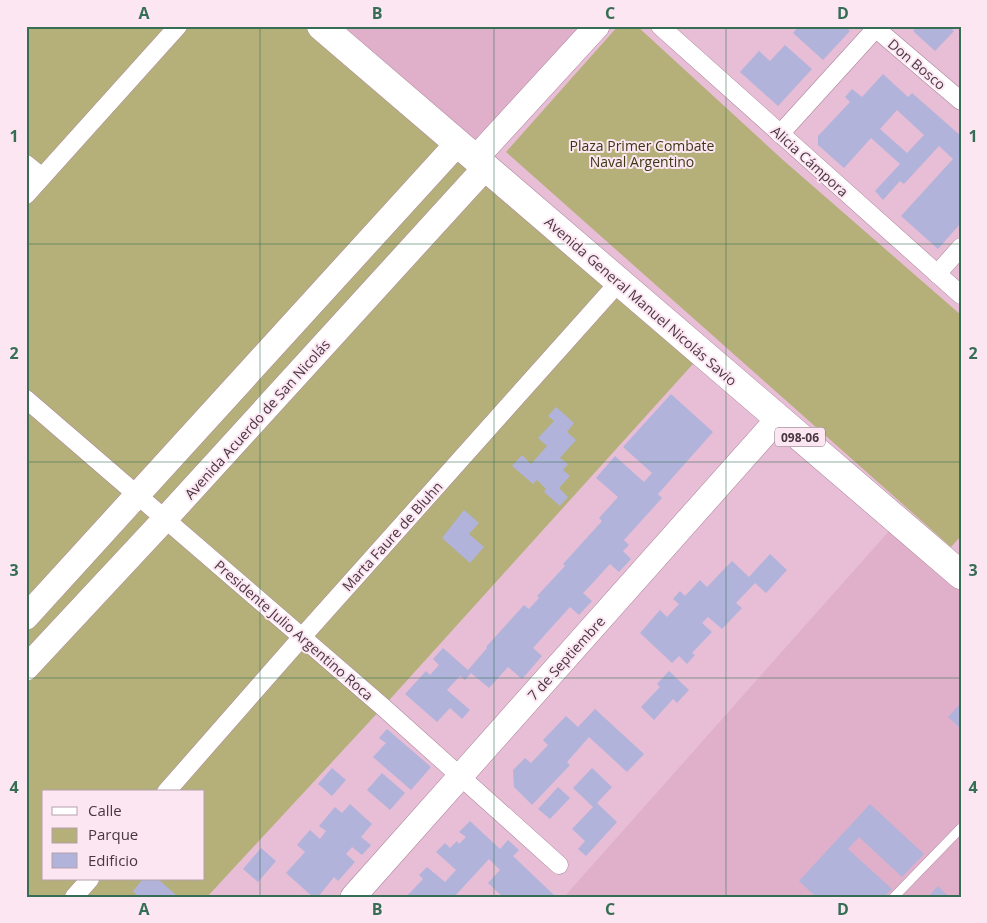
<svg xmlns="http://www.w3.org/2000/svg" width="987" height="923" viewBox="0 0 987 923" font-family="'Open Sans',sans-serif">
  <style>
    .built { fill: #e0b0cb }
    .green { fill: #b5b07a; fill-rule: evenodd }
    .building { fill: #b1b3db; fill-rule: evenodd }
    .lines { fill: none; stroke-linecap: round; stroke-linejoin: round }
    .lane-casing { stroke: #ac859b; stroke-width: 10 }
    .street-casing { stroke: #ac859b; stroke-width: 19 }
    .secondary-casing { stroke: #ac859b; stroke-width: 26 }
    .primary-casing { stroke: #ac859b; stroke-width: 29 }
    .lane { stroke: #fff; stroke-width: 9 }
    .street { stroke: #fff; stroke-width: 18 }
    .secondary { stroke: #fff; stroke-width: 25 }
    .primary { stroke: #fff; stroke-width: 28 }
    .grid { fill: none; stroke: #356d55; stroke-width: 1; stroke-opacity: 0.55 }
    .labels { text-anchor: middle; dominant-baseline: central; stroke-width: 4; stroke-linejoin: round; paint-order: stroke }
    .shield { fill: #fce6f2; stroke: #7e6c76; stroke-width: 1 }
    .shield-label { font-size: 12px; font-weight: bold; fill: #483741 }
    .street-label { font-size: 14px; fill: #483741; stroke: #fce6f2 }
    .park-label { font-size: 14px; fill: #3c3812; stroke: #fce6f2 }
    .neatline { fill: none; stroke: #356d55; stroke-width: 2 }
    .grid-label { font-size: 16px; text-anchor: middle; font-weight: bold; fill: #356d55 }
  </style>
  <rect width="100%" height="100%" fill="#e8bed6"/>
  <g class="built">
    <polygon points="321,26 597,26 475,159"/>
    <polygon points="898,521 961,575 961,897 564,897"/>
  </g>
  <g class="green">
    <path d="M26,26h295l381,328 -319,353 -176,190h-181zM44,792h160v87h-160z"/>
    <polygon points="618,26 637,26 783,160 961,315 961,536 951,547 506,152"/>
  </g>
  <g class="building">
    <polygon points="799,26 845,26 850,31 823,60 793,33"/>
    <polygon points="917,26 956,26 952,30 954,31 935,51 913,31"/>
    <polygon points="785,45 812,69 778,106 740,72 759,51 770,61"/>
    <path d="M883,74l25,23 4,-4 49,43v87l-23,26 -37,-33 52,-57 -14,-13 -35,38 -4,-3 -17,19 -8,-9 25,-27 -29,-26 -27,30 -26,-23v-9l32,-34 -5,-5 7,-8 10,8zM897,110l27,25 -17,18 -27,-24z"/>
    <polygon points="671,394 713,432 658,494 662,498 624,540 629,545 623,551 631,559 619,572 610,564 589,587 583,593 592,601 579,615 570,607 533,648 542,656 522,679 508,667 489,688 471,673 465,680 460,676 447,690 470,710 462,719 450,708 437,722 405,694 426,671 430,675 439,665 433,659 443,648 468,670 487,648 486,647 524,605 529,609 539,598 537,596 565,566 563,564 602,521 599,518 618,497 596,478 615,456 644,482 652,473 623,447"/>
    <polygon points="556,407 574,423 567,432 576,440 560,458 568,464 563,470 570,476 559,488 568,497 560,506 544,492 546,489 537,480 533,484 512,466 522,455 531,464 547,446 538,438 554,421 548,416"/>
    <polygon points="464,510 479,523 469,534 484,547 470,563 442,538"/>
    <polygon points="770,554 787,570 766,593 755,583 736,603 742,608 722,629 708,617 702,623 712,632 692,653 695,655 687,664 679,656 672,663 640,633 660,610 667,617 679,604 673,599 680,591 685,596 700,580 707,587 732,561 749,577"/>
    <polygon points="669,671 689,690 677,703 673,699 654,720 641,707 660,687 657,684"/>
    <polygon points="961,703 961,729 948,717"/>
    <polygon points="595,709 644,754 627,772 589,737 567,762 570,765 532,805 514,787 513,770 525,758 531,763 548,745 543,740 566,716 578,727"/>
    <polygon points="387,729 431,767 411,790 373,757 386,743 379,738"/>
    <polygon points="332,768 346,780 332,796 318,784"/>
    <polygon points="592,768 612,787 597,803 617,822 586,856 578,849 585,841 572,829 593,807 573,788"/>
    <polygon points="382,773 405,793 390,810 367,790"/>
    <polygon points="558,787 570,798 550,819 538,809"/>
    <polygon points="350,804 372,824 361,837 371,845 362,855 352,847 346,854 355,862 338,881 334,877 318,897 313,897 286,873 305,852 297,845 310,830 320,839 326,831 319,826 335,807 342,813"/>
    <polygon points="870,804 924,854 902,877 859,837 848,849 892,889 884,897 816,897 799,881"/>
    <polygon points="470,821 500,849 508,840 519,850 513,856 556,897 503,897 488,883 500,870 489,859 454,897 406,897 423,879 419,875 427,867 445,882 456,870 436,852 445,843 450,848 457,841 459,844 466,837 459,832"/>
    <polygon points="261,848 276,861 258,882 243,869"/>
    <polygon points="143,879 158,879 176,895 175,897 139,897 133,891"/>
    <polygon points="938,886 949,897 928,897"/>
  </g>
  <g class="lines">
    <g class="lane-casing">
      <polyline id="lane" points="894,897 961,828"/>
    </g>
    <g class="street-casing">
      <g id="street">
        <polyline points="660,26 961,295"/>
        <polyline points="873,26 961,101"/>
        <polyline points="780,134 878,26"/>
        <polyline points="26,164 42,177"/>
        <polyline points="26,195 178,26"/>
        <polyline points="937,274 961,247"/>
        <polyline points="26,399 383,707 559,865"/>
        <polyline points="166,792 302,637 619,282"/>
        <polyline points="74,897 90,879"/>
      </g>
    </g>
    <g class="secondary-casing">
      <g id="secondary">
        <polyline points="475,159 597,26"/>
        <polyline points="26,617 457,144"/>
        <polyline points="26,668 165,519 485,168"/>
        <polyline points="353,897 778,419"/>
      </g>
    </g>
    <g class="primary-casing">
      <polyline id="primary" points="321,26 961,575"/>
    </g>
    <use href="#lane" class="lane"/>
    <use href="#street" class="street"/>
    <use href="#secondary" class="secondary"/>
    <use href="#primary" class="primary"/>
  </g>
  <path class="grid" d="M260,26v871M494,26v871M726,26v871M26,244h935M26,462h935M26,678h935"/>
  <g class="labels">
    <rect class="shield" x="775" y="427.5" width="50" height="19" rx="4"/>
    <g class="shield-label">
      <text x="800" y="437">098-06</text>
    </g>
    <g class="street-label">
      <text transform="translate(917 64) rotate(40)">Don Bosco</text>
      <text transform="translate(810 161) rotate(42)">Alicia Cámpora</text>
      <text transform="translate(641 301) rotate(41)">Avenida General Manuel Nicolás Savio</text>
      <text transform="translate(257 419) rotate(-48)">Avenida Acuerdo de San Nicolás</text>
      <text transform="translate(392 536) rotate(-48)">Marta Faure de Bluhn</text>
      <text transform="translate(294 630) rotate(41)">Presidente Julio Argentino Roca</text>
      <text transform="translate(566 658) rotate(-48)">7 de Septiembre</text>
    </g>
    <g class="park-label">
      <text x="642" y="145">Plaza Primer Combate<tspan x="642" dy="16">Naval Argentino</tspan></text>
    </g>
  </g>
  <rect width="987" height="923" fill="none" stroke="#fce6f2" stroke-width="55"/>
  <rect x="42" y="790" width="162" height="90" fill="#fce6f2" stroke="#b4a0ab"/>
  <rect x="52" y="807" width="25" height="8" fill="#ffffff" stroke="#b4a0ab"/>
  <text x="88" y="816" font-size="15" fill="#483741">Calle</text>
  <rect x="52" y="828" width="25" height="15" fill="#b5b07a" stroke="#b4a0ab"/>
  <text x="88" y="840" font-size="15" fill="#483741">Parque</text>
  <rect x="52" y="853" width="25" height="15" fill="#b1b3db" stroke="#b4a0ab"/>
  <text x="88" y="866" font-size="15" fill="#483741">Edificio</text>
  <rect x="28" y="28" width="932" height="868" class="neatline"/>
  <g class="grid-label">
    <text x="144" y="19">A</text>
    <text x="377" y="19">B</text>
    <text x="610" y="19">C</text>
    <text x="843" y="19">D</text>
    <text x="14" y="142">1</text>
    <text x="973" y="142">1</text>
    <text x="14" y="359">2</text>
    <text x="973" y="359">2</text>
    <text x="14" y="576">3</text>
    <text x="973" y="576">3</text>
    <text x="14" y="793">4</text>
    <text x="973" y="793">4</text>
    <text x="144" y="915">A</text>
    <text x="377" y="915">B</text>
    <text x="610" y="915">C</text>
    <text x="843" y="915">D</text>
  </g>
</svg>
